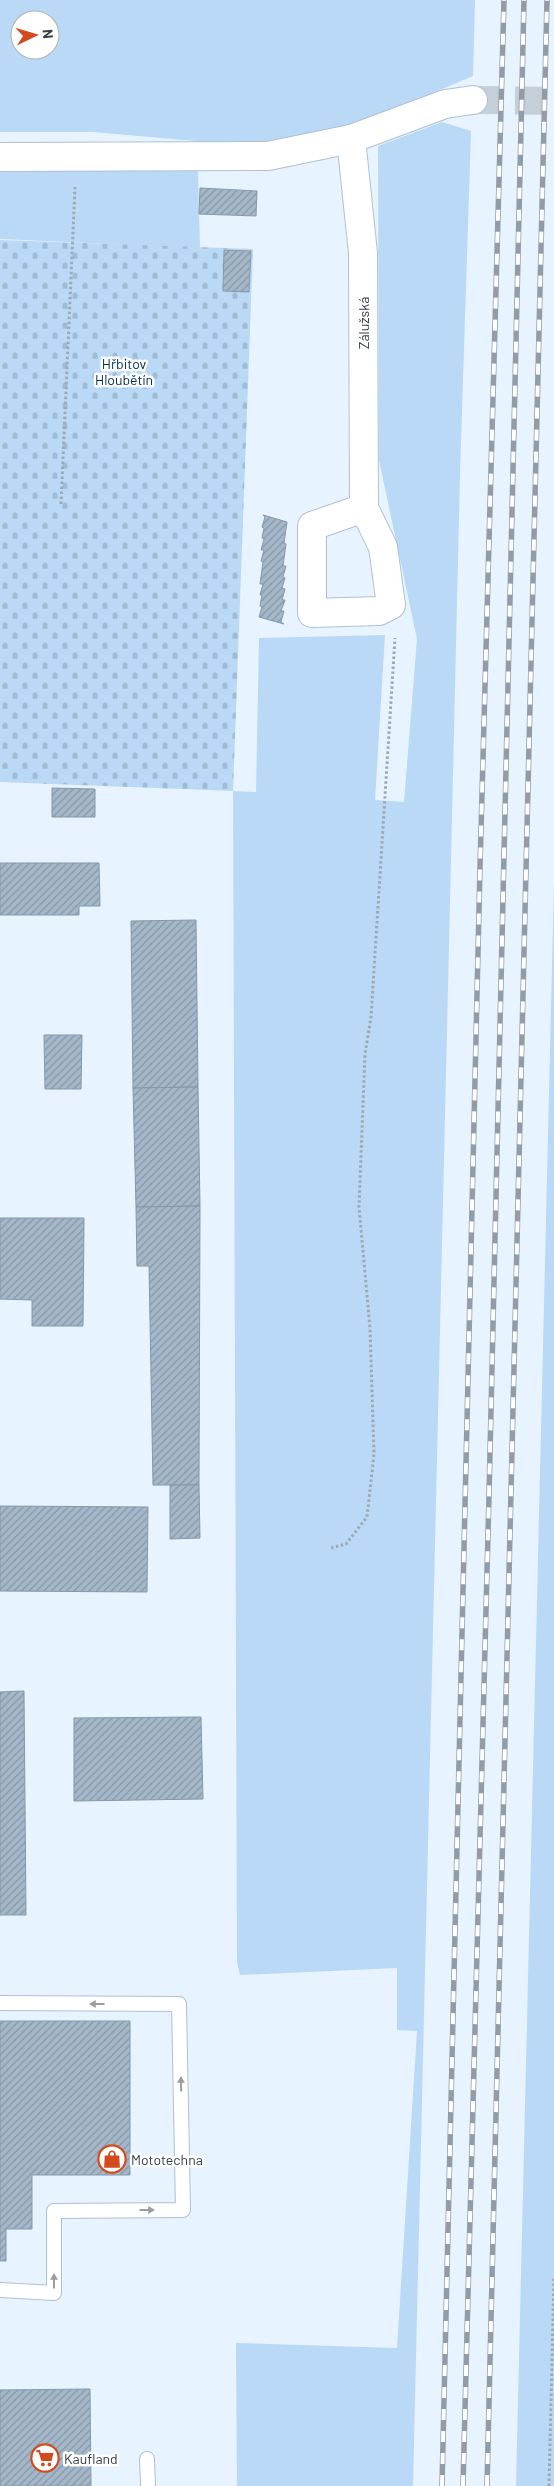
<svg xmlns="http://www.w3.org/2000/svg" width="554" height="2486" viewBox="0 0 554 2486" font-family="Barlow,sans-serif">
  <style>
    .green { fill: #bad9f6; fill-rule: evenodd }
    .cemetery { fill: url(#cemetery-stones); fill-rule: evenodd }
    .building { fill: url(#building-hatch); stroke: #8598aa }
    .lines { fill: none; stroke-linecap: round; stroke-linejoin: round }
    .minor-tunnel { stroke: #c4cfda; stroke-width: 28; stroke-dasharray: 28 14; stroke-linecap: butt }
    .service-casing { stroke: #aec1d4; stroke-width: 16 }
    .minor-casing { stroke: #aec1d4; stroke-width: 30 }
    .path { stroke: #9ea8b2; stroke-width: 3; stroke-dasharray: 2.5 2.5; stroke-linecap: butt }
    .service { stroke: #fff; stroke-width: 14 }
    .minor { stroke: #fff; stroke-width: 28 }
    .rail-casing { stroke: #929ca6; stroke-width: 5.5 }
    .rail { stroke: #fff; stroke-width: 4; stroke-dasharray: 11; stroke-linecap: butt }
    .oneway { fill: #9a9ea2 }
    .labels { text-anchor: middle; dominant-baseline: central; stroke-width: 5; stroke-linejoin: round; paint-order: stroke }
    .street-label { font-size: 14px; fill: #363e45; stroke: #fff }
    .park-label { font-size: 14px; fill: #002e52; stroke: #fff }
    .poi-label { font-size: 14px; fill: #363e45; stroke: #fff; text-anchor: start }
  </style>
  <defs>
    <pattern id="cemetery-stones" width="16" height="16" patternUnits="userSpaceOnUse" patternTransform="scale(1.25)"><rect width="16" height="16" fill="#bad9f6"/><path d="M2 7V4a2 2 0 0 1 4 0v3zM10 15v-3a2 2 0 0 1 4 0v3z" fill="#a0bbd4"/></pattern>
    <pattern id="building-hatch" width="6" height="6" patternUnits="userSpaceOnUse" patternTransform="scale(1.25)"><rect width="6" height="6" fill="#a4b8ca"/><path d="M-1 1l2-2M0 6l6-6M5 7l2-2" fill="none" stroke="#8697a6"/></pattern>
  </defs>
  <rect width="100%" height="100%" fill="#e7f3ff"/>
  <g class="green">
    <path d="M0,0h475l-2,76 -94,40 -79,26 -82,1 -125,-11h-93zM20,20h30v30h-30z"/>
    <polygon points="442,122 471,131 460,474 413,2486 237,2486 236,2343 397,2348 417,2031 397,2030 397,1968 240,1975 237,1962 233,791 256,792 259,638 385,635 375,800 404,802 417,639 379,460 378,146"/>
    <polygon points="0,170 198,171 200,248 0,239"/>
    <polygon points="554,882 554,2486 516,2486"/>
  </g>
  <path class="cemetery" d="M0,240l253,9 -20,542 -233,-9zM224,250l27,1 -2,40 -26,-1z"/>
  <g class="building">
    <polygon points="200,188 257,191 256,216 199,214"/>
    <polygon points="224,250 251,251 249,292 223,291"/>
    <polygon points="263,515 287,522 284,543 286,544 283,566 286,566 283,577 285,578 282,588 285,589 282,600 285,600 281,611 284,611 281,622 284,624 259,617 262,607 260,606 262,595 260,595 263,584 260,584 263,562 261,561 264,550 261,550 264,539 262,538 264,528 262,527 265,517"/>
    <polygon points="52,788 95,789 95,817 52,817"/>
    <polygon points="0,863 99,863 100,906 79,906 79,915 0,915"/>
    <polygon points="196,920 198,1087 133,1088 131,921"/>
    <polygon points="44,1035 82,1035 81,1089 45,1089"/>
    <polygon points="198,1087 200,1206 136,1207 133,1088"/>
    <polygon points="200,1206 199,1485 153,1485 149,1266 137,1266 136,1207"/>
    <polygon points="0,1218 84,1218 83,1326 32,1326 32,1300 0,1299"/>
    <polygon points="170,1485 199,1485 200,1538 170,1539"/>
    <polygon points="0,1506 148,1507 147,1592 0,1591"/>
    <polygon points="24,1691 26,1915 0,1915 0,1692"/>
    <polygon points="201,1717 203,1799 74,1801 74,1718"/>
    <polygon points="0,2021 130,2021 130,2175 32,2175 32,2229 6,2229 6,2261 0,2261"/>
    <polygon points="90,2389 91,2486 0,2486 0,2390"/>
  </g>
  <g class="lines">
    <polyline class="minor-tunnel" points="473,100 554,101"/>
    <g class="service-casing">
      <g id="service">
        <polyline points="0,2003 179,2004 183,2210 54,2211 54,2293 0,2290"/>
        <polyline points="147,2459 148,2486"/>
      </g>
    </g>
    <g class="minor-casing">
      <g id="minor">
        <polyline points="351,139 363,253 364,508 312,526 312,613 379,611 391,605 383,547 364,508"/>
        <polyline points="0,157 268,156 351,139 445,104 473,100"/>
      </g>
    </g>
    <g class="path">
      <polyline points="61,504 75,187"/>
      <polyline points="331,1548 346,1544 367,1517 374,1454 370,1328 359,1207 365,1054 371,1017 395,638"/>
      <polyline points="549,2486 554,2278"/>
    </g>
    <use href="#service" class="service"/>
    <use href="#minor" class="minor"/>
    <g class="rail-casing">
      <g id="rail">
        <polyline points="442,2486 480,867 504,0"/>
        <polyline points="463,2486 489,1496 524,0"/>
        <polyline points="487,2486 547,0"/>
      </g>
    </g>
    <use href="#rail" class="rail"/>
  </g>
  <defs><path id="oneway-solid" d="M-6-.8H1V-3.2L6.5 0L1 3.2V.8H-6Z" transform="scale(1.25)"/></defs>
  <g class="oneway">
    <use href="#oneway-solid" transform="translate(97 2004) rotate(-180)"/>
    <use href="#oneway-solid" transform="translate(181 2084) rotate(-91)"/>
    <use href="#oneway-solid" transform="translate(147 2210)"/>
    <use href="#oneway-solid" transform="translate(54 2281) rotate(-90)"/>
  </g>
  <defs>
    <g id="shop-ring" transform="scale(1.4375)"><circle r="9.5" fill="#fff" stroke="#d24a1e" stroke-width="1.5"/><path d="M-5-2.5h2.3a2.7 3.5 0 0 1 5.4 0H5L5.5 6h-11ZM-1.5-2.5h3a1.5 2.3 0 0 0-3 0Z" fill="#d24a1e"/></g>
    <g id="supermarket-ring" transform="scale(1.4375)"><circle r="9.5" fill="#fff" stroke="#d24a1e" stroke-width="1.5"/><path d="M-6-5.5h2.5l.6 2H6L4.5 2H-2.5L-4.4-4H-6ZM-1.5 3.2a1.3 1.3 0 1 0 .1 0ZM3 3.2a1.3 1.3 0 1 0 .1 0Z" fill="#d24a1e"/></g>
  </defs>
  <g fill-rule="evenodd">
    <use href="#shop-ring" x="112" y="2159"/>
    <use href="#supermarket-ring" x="45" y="2458"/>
  </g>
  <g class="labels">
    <g class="street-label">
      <text transform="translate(363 323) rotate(-90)">Zálužská</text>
    </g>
    <g class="park-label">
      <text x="124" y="363">Hřbitov<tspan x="124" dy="16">Hloubětín</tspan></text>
    </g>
    <g class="poi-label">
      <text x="131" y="2159">Mototechna</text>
      <text x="64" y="2458">Kaufland</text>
    </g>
  </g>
  <g transform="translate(35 35) rotate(85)"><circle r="24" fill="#ffffff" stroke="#afb2b5"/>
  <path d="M0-4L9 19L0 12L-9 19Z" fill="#d24a1e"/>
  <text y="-8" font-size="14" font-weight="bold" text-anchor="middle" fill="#363e45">N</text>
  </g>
</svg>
